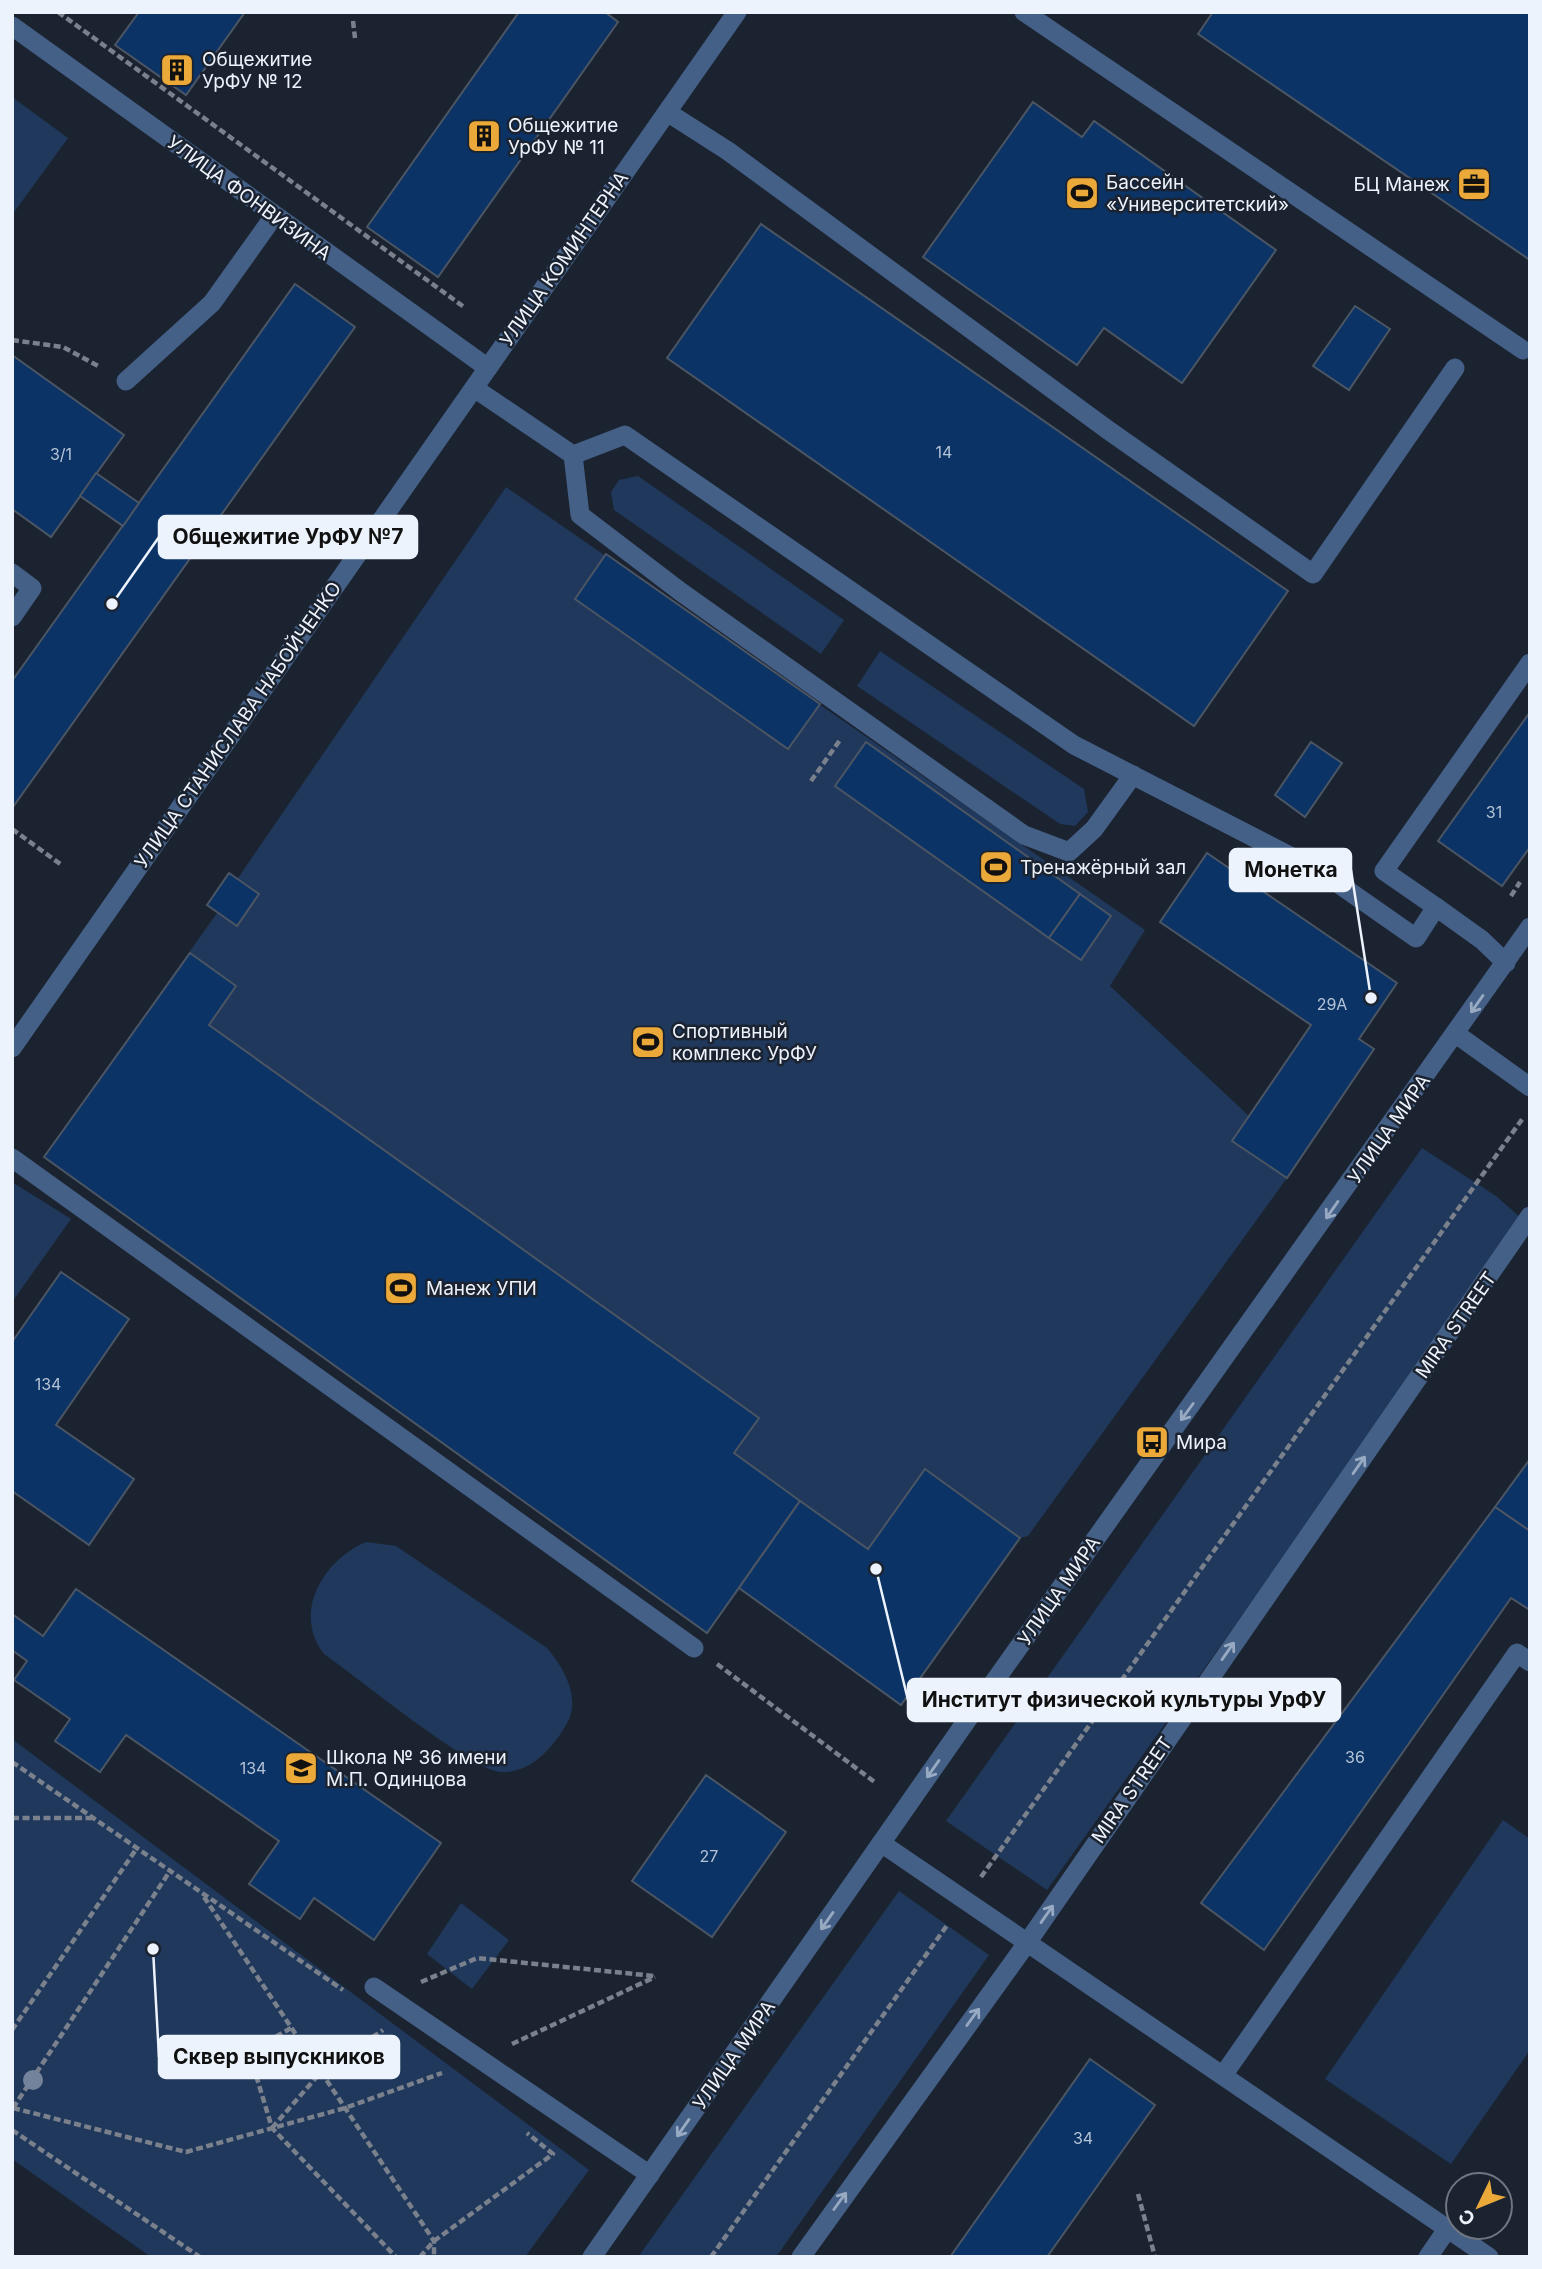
<svg xmlns="http://www.w3.org/2000/svg" width="1542" height="2269" viewBox="0 0 1542 2269" font-family="Inter,sans-serif">
  <style>
    .green { fill: #1f385b }
    .building { fill: #0b3365; stroke: #4b5563; stroke-width: 2 }
    .lines { fill: none; stroke-linecap: round; stroke-linejoin: round }
    .path { stroke: #7a818c; stroke-width: 4.5; stroke-dasharray: 7 3.5; stroke-linecap: butt }
    .service { stroke: #446087; stroke-width: 19 }
    .pedestrian { stroke: #446087; stroke-width: 19 }
    .minor { stroke: #446087; stroke-width: 19 }
    .tertiary { stroke: #446087; stroke-width: 19 }
    .tree { fill: #73839b }
    .oneway { stroke: #98aac2 }
    .labels { text-anchor: middle; dominant-baseline: central; stroke-width: 5; stroke-linejoin: round; paint-order: stroke }
    .number-label { font-size: 16px; fill: #b4c3d6 }
    .poi-label { font-size: 19px; fill: #edf3fc; stroke: #1b2330; text-anchor: start }
    .street-label { font-size: 19px; fill: #edf3fc; stroke: #1b2330 }
    .leader { fill: none; stroke: #edf3fc; stroke-width: 2.5 }
    .callout-dot { fill: #edf3fc; stroke: #1b2330; stroke-width: 2.5 }
    .callout { fill: #edf3fc; stroke: #edf3fc; stroke-width: 2.5 }
    .callout-label { font-size: 21px; text-anchor: middle; font-weight: bold; fill: #111 }
  </style>
  <rect width="100%" height="100%" fill="#1b2330"/>
  <g class="green">
    <polygon points="12,97 68,138 12,215"/>
    <polygon points="638,476 844,620 821,654 614,510 611,492 619,480"/>
    <polygon points="506,487 1145,930 1110,986 1249,1116 1233,1141 1287,1178 1028,1536 1020,1538 901,1705 740,1589 707,1633 44,1157 217,913 207,905 229,873 238,878"/>
    <polygon points="880,651 1084,789 1088,812 1075,826 1060,824 857,686"/>
    <polygon points="1422,1148 1496,1196 1521,1218 1494,1261 1047,1890 946,1821"/>
    <polygon points="12,1182 71,1219 12,1302"/>
    <path d="M366,1542l30,4 151,102c17,20 35,51 19,77 -14,24 -36,49 -66,47 -32,-4 -143,-95 -176,-118 -32,-41 -1,-94 42,-112z"/>
    <polygon points="12,1739 589,2170 525,2257 151,2257 12,2159"/>
    <polygon points="1503,1820 1530,1839 1530,2050 1451,2164 1325,2079"/>
    <polygon points="899,1891 989,1955 776,2257 638,2257"/>
    <polygon points="461,1903 509,1940 472,1989 427,1954"/>
  </g>
  <g class="building">
    <polygon points="139,12 245,12 186,95 115,45"/>
    <polygon points="519,12 605,12 618,22 438,277 367,227"/>
    <polygon points="1213,12 1530,12 1530,260 1198,34"/>
    <polygon points="1033,102 1082,137 1094,121 1276,250 1182,383 1104,328 1077,365 923,257"/>
    <polygon points="761,224 1288,591 1194,726 667,358"/>
    <polygon points="295,284 355,327 13,807 12,681"/>
    <polygon points="1355,306 1390,329 1349,390 1313,366"/>
    <polygon points="12,355 124,435 51,537 12,509"/>
    <polygon points="96,473 139,503 123,526 80,496"/>
    <polygon points="606,554 820,704 788,749 575,599"/>
    <polygon points="1530,712 1530,847 1502,886 1438,841"/>
    <polygon points="866,742 1080,894 1049,938 835,786"/>
    <polygon points="1311,742 1342,763 1305,817 1275,795"/>
    <polygon points="1207,853 1397,983 1359,1039 1374,1049 1287,1178 1232,1141 1311,1025 1160,922"/>
    <polygon points="229,873 259,894 237,926 207,905"/>
    <polygon points="1080,894 1111,916 1081,960 1049,938"/>
    <polygon points="190,953 236,986 209,1025 759,1418 734,1453 800,1501 707,1633 44,1157"/>
    <polygon points="61,1272 129,1319 56,1425 134,1479 89,1545 12,1491 12,1342"/>
    <polygon points="1530,1459 1530,1531 1495,1507"/>
    <polygon points="925,1469 1020,1538 901,1705 739,1588 800,1501 868,1549"/>
    <polygon points="1495,1507 1530,1531 1530,1610 1511,1598 1264,1950 1201,1903"/>
    <polygon points="76,1589 441,1843 374,1940 314,1898 300,1919 249,1884 279,1841 126,1735 100,1772 55,1741 70,1719 14,1680 27,1661 12,1650 12,1614 43,1636"/>
    <polygon points="706,1775 786,1832 712,1937 632,1881"/>
    <polygon points="1090,2059 1155,2105 1115,2161 1047,2257 950,2257"/>
  </g>
  <g class="lines">
    <g class="path">
      <polyline points="58,12 464,307"/>
      <polyline points="353,21 355,38"/>
      <polyline points="12,340 63,347 100,367"/>
      <polyline points="811,781 840,740"/>
      <polyline points="12,829 63,866"/>
      <polyline points="1511,896 1520,882"/>
      <polyline points="717,1664 876,1783"/>
      <polyline points="12,1762 343,1990"/>
      <polyline points="12,1818 92,1818"/>
      <polyline points="981,1877 1523,1118"/>
      <polyline points="204,1897 434,2241 434,2257"/>
      <polyline points="421,1982 477,1958 654,1976"/>
      <polyline points="291,2028 249,2052 272,2128 396,2257"/>
      <polyline points="12,2030 137,1848"/>
      <polyline points="512,2044 655,1977"/>
      <polyline points="13,2108 186,2152 345,2108 442,2073"/>
      <polyline points="13,2108 170,1871"/>
      <polyline points="272,2128 321,2072 383,2030"/>
      <polyline points="12,2130 200,2257"/>
      <polyline points="1138,2194 1155,2257"/>
      <polyline points="420,2257 434,2241 553,2154 527,2133"/>
      <polyline points="711,2257 948,1924"/>
    </g>
    <g class="service">
      <polyline points="1024,12 1523,350"/>
      <polyline points="667,112 728,151 1108,430 1313,574 1455,368"/>
      <polyline points="126,381 212,303 274,216"/>
      <polyline points="474,388 573,455 625,435 1074,745 1323,873 1416,938 1436,907 1482,940 1506,963"/>
      <polyline points="573,455 580,515 681,592 1024,835 1069,852 1094,829 1133,775"/>
      <polyline points="12,573 32,588 12,617"/>
      <polyline points="1436,907 1384,871 1530,663"/>
      <polyline points="1456,1034 1530,1087"/>
      <polyline points="881,1843 1489,2257"/>
      <polyline points="374,1987 650,2175"/>
      <polyline points="1224,2074 1517,1653 1530,1662"/>
      <polyline points="1428,2257 1448,2228"/>
    </g>
    <polyline class="pedestrian" points="12,1158 694,1648"/>
    <g class="minor">
      <polyline points="12,26 488,368"/>
      <polyline points="12,1048 737,12"/>
    </g>
    <g class="tertiary">
      <polyline points="592,2257 972,1713 1530,927"/>
      <polyline points="801,2257 1027,1943 1530,1216"/>
    </g>
  </g>
  <circle class="tree" cx="33" cy="2080" r="10"/>
  <defs><path id="oneway-shaft" d="M-6 0H5M1.5-3L5.5 0L1.5 3" fill="none" stroke-width="1.6" stroke-linecap="round" stroke-linejoin="round" transform="scale(1.75)"/></defs>
  <g class="oneway">
    <use href="#oneway-shaft" transform="translate(1477 1004) rotate(125)"/>
    <use href="#oneway-shaft" transform="translate(1332 1210) rotate(125)"/>
    <use href="#oneway-shaft" transform="translate(1187 1412) rotate(126)"/>
    <use href="#oneway-shaft" transform="translate(1359 1465) rotate(-55)"/>
    <use href="#oneway-shaft" transform="translate(1228 1651) rotate(-55)"/>
    <use href="#oneway-shaft" transform="translate(933 1769) rotate(125)"/>
    <use href="#oneway-shaft" transform="translate(1047 1914) rotate(-55)"/>
    <use href="#oneway-shaft" transform="translate(827 1921) rotate(125)"/>
    <use href="#oneway-shaft" transform="translate(973 2017) rotate(-54)"/>
    <use href="#oneway-shaft" transform="translate(683 2128) rotate(125)"/>
    <use href="#oneway-shaft" transform="translate(840 2201) rotate(-54)"/>
  </g>
  <defs>
    <g id="building-square" transform="scale(1.75)"><rect x="-9" y="-9" width="18" height="18" rx="4" fill="#eba939" stroke="#1b2330"/><path d="M-4-6H4V6H1V3H-1V6H-4ZM-2.5-4.3h1.7v1.8h-1.7ZM.8-4.3h1.7v1.8H.8ZM-2.5-1h1.7V.8h-1.7ZM.8-1h1.7V.8H.8Z" fill="#111"/></g>
    <g id="office-square" transform="scale(1.75)"><rect x="-9" y="-9" width="18" height="18" rx="4" fill="#eba939" stroke="#1b2330"/><path d="M-6-3h4V-5.5h4V-3h4V5H-6ZM-1-4.5V-3h2v-1.5ZM-6 0V1H6V0Z" fill="#111"/></g>
    <g id="stadium-square" transform="scale(1.75)"><rect x="-9" y="-9" width="18" height="18" rx="4" fill="#eba939" stroke="#1b2330"/><path d="M0-5a6.5 5 0 1 0 0 10a6.5 5 0 1 0 0-10ZM-3.5-1.8h7v3.6h-7Z" fill="#111"/></g>
    <g id="bus-square" transform="scale(1.75)"><rect x="-9" y="-9" width="18" height="18" rx="4" fill="#eba939" stroke="#1b2330"/><path d="M-5-6H5V4H4V6H2V4H-2V6H-4V4H-5ZM-3.5-4V0h7V-4ZM-3.5 1.2v1.5H-2V1.2ZM2 1.2v1.5H3.5V1.2Z" fill="#111"/></g>
    <g id="school-square" transform="scale(1.75)"><rect x="-9" y="-9" width="18" height="18" rx="4" fill="#eba939" stroke="#1b2330"/><path d="M0-5L7-2L0 1L-7-2ZM-4 1L0 2.5L4 1V4Q0 6-4 4Z" fill="#111"/></g>
  </defs>
  <g fill-rule="evenodd">
    <use href="#building-square" x="177" y="70"/>
    <use href="#building-square" x="484" y="136"/>
    <use href="#office-square" x="1474" y="184"/>
    <use href="#stadium-square" x="1082" y="193"/>
    <use href="#stadium-square" x="996" y="867"/>
    <use href="#stadium-square" x="648" y="1042"/>
    <use href="#stadium-square" x="401" y="1288"/>
    <use href="#bus-square" x="1152" y="1442"/>
    <use href="#school-square" x="301" y="1768"/>
  </g>
  <g class="labels">
    <g class="number-label">
      <text x="944" y="452">14</text>
      <text x="61" y="454">3/1</text>
      <text x="1494" y="812">31</text>
      <text x="1332" y="1004">29А</text>
      <text x="48" y="1384">134</text>
      <text x="1355" y="1757">36</text>
      <text x="253" y="1768">134</text>
      <text x="709" y="1856">27</text>
      <text x="1083" y="2138">34</text>
    </g>
    <g class="poi-label">
      <text x="202" y="59">Общежитие<tspan x="202" dy="22">УрФУ № 12</tspan></text>
      <text x="508" y="125">Общежитие<tspan x="508" dy="22">УрФУ № 11</tspan></text>
      <text x="1106" y="182">Бассейн<tspan x="1106" dy="22">«Университетский»</tspan></text>
      <text x="1450" y="184" text-anchor="end">БЦ Манеж</text>
      <text x="1020" y="867">Тренажёрный зал</text>
      <text x="672" y="1031">Спортивный<tspan x="672" dy="22">комплекс УрФУ</tspan></text>
      <text x="426" y="1288">Манеж УПИ</text>
      <text x="1176" y="1442">Мира</text>
      <text x="326" y="1757">Школа № 36 имени<tspan x="326" dy="22">М.П. Одинцова</tspan></text>
    </g>
    <g class="street-label">
      <text transform="translate(249 198) rotate(36)">УЛИЦА ФОНВИЗИНА</text>
      <text transform="translate(564 259) rotate(-55)">УЛИЦА КОМИНТЕРНА</text>
      <text transform="translate(238 725) rotate(-55)">УЛИЦА СТАНИСЛАВА НАБОЙЧЕНКО</text>
      <text transform="translate(1389 1129) rotate(-55)">УЛИЦА МИРА</text>
      <text transform="translate(1456 1325) rotate(-55)">MIRA STREET</text>
      <text transform="translate(1059 1591) rotate(-55)">УЛИЦА МИРА</text>
      <text transform="translate(1132 1790) rotate(-55)">MIRA STREET</text>
      <text transform="translate(734 2055) rotate(-55)">УЛИЦА МИРА</text>
    </g>
  </g>
  <path class="leader" d="M112 604L159 537M1371 998L1351 870M876 1569L908 1700M153 1949L159 2057"/>
  <g class="callout-dot">
    <circle cx="112" cy="604" r="7"/>
    <circle cx="1371" cy="998" r="7"/>
    <circle cx="876" cy="1569" r="7"/>
    <circle cx="153" cy="1949" r="7"/>
  </g>
  <g class="callout">
    <rect x="159" y="516" width="258" height="42" rx="7"/>
    <rect x="1230" y="849" width="121" height="42" rx="7"/>
    <rect x="908" y="1679" width="432" height="42" rx="7"/>
    <rect x="159" y="2036" width="240" height="42" rx="7"/>
  </g>
  <g class="callout-label">
    <text x="288" y="544">Общежитие УрФУ №7</text>
    <text x="1291" y="877">Монетка</text>
    <text x="1124" y="1707">Институт физической культуры УрФУ</text>
    <text x="279" y="2064">Сквер выпускников</text>
  </g>
  <rect width="1542" height="2269" fill="none" stroke="#edf3fc" stroke-width="28"/>
  <g transform="translate(1479 2206) rotate(227)"><circle r="33" fill="#1b2330" stroke="#6f7682" stroke-width="2"/>
  <path d="M0-5L12 26L0 18L-12 26Z" fill="#eba939"/>
  <text y="-10" font-size="19" font-weight="bold" text-anchor="middle" fill="#edf3fc">С</text>
  </g>
</svg>
